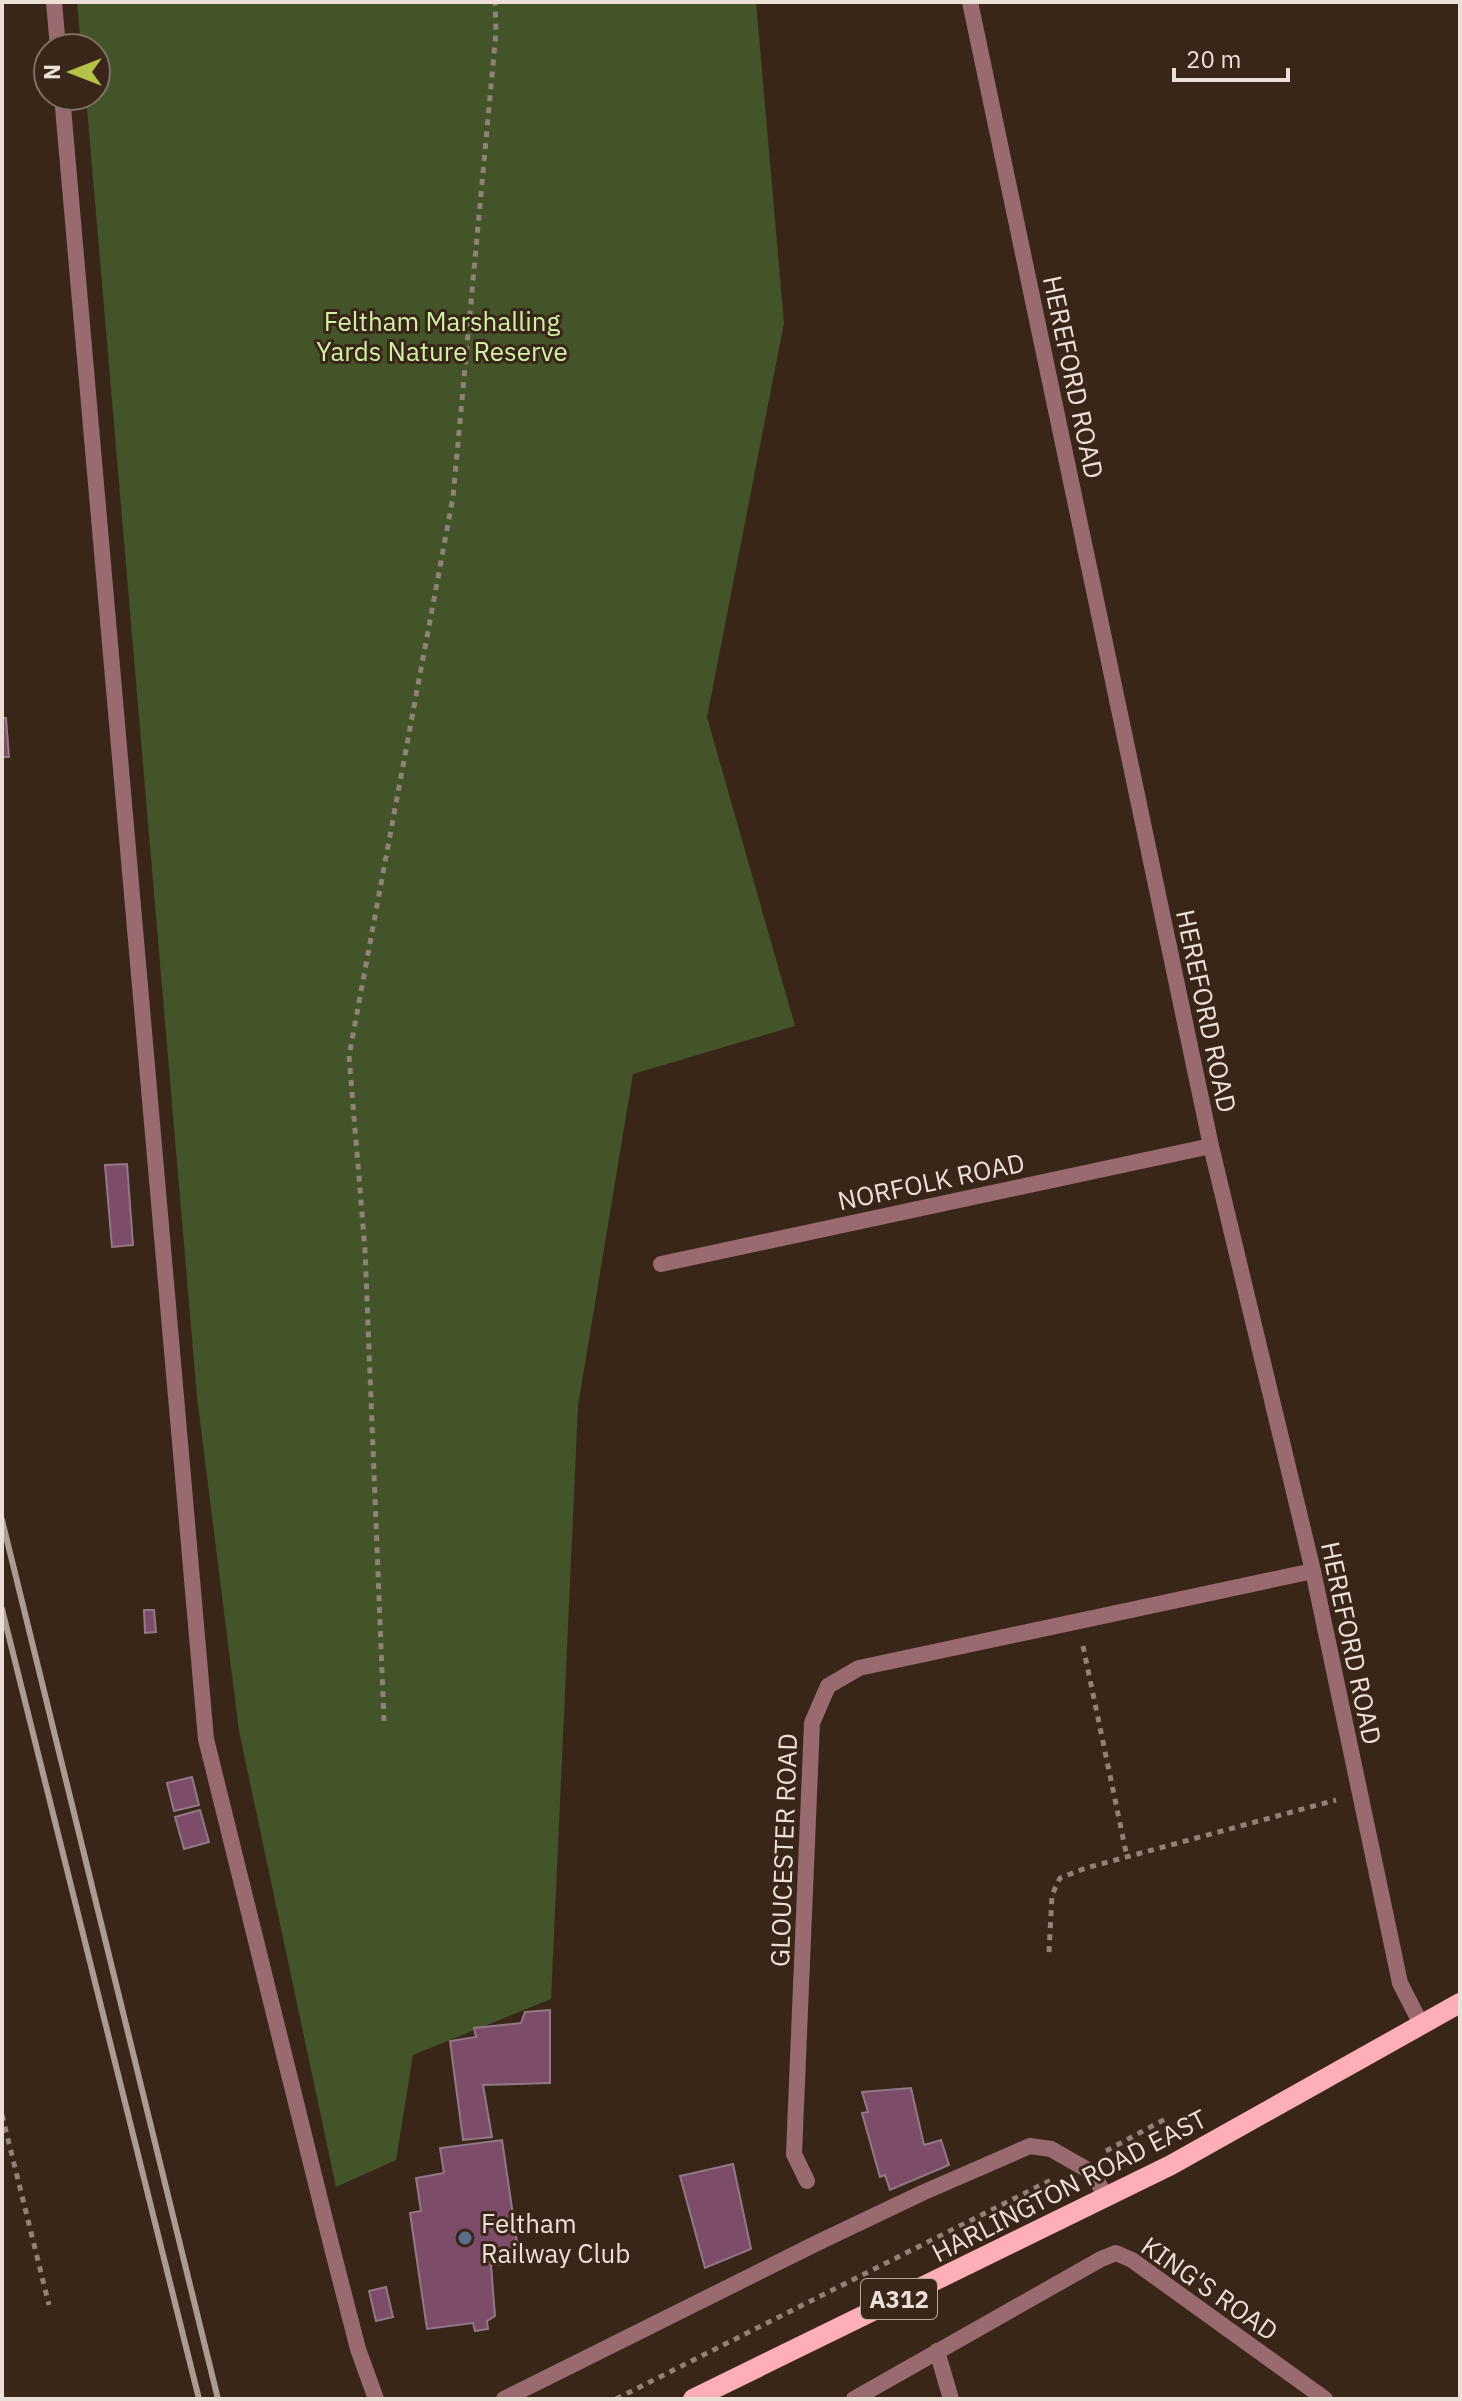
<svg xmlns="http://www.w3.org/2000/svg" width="1462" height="2401" viewBox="0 0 1462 2401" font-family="'IBM Plex Sans',sans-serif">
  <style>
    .green { fill: #425428 }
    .building { fill: #7d4c68; stroke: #927886; stroke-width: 2 }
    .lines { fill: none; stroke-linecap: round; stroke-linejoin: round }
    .path { stroke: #918176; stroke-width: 5; stroke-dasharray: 6 6; stroke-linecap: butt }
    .service { stroke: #996a6f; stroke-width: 16 }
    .minor { stroke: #996a6f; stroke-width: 16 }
    .primary { stroke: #fdaeb7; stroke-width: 20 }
    .rail { stroke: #ab9c91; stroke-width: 6 }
    .service-dot { fill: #5c6f8a; stroke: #392618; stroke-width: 3 }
    .labels { text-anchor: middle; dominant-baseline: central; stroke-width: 6; stroke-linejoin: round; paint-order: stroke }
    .shield { fill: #392618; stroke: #b6a89d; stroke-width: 2 }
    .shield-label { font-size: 24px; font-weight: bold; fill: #ebdfd6 }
    .park-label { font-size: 26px; fill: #cff1a4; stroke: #392618 }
    .street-label { font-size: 26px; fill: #ebdfd6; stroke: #392618 }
    .poi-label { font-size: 26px; fill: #ebdfd6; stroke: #392618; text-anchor: start }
  </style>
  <rect width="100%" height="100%" fill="#392618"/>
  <polygon class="green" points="77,2 756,2 784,323 707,717 795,1026 633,1074 578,1406 551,1999 413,2055 396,2160 336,2187 239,1731 197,1397 86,96 96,96 96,48 81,48"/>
  <g class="building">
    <polygon points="2,718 6,718 9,757 2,757"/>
    <polygon points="127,1164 133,1245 112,1247 105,1165"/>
    <polygon points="144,1610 154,1610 156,1632 145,1633"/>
    <polygon points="192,1777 199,1805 174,1811 167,1783"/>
    <polygon points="200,1810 209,1842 184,1849 175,1817"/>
    <polygon points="550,2010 550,2083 483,2085 492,2137 463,2140 450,2041 476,2037 474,2028 521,2023 525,2012"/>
    <polygon points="911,2088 924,2145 941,2140 949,2165 890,2190 885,2175 880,2177 862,2113 868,2112 862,2092"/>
    <polygon points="502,2140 520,2263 491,2265 495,2316 487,2321 488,2329 475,2331 473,2323 427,2329 410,2213 421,2211 416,2178 444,2173 440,2148"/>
    <polygon points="733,2164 751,2249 705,2268 680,2176"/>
    <polygon points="386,2287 393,2317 376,2321 369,2291"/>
  </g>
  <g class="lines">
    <g class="path">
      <polyline points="1083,1646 1127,1857"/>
      <polyline points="384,1721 365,1250 349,1056 453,497 496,32 495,2"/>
      <polyline points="1049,1952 1052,1895 1060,1878 1086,1868 1336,1800"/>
      <polyline points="2,2115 49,2305"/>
      <polyline points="1106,2151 1167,2118"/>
      <polyline points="616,2399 1051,2180"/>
    </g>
    <g class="service">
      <polyline points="54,2 58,48"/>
      <polyline points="62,96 206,1739 331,2244 358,2349 376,2399"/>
      <polyline points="504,2399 817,2243 922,2193 1030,2146 1051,2149 1093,2173 1106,2198"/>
    </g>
    <g class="minor">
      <polyline points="970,2 1211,1146 1313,1571 1400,1983 1421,2024"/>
      <polyline points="661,1264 1211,1146"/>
      <polyline points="807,2181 794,2154 812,1723 828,1686 859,1668 1313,1571"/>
      <polyline points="937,2351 951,2399"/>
      <polyline points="854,2399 1101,2259 1116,2253 1132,2260 1325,2399"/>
    </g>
    <polyline class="primary" points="693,2399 1171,2165 1460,2003"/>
    <g class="rail">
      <polyline points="2,1520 218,2399"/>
      <polyline points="2,1609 199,2399"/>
    </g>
  </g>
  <circle class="service-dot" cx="465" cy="2238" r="8"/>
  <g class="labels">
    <rect class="shield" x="861" y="2279" width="76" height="40" rx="6"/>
    <g class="shield-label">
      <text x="899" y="2299">A312</text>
    </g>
    <g class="park-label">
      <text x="442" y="321">Feltham Marshalling<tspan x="442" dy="30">Yards Nature Reserve</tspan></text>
    </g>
    <g class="street-label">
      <text transform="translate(1074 377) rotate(78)">HEREFORD ROAD</text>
      <text transform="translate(1207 1011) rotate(78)">HEREFORD ROAD</text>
      <text transform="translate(931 1181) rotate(-12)">NORFOLK ROAD</text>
      <text transform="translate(1352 1643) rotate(78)">HEREFORD ROAD</text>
      <text transform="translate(783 1850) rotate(-88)">GLOUCESTER ROAD</text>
      <text transform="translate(1069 2185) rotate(-27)">HARLINGTON ROAD EAST</text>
      <text transform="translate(1210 2288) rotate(35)">KING'S ROAD</text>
    </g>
    <g class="poi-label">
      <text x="481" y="2223">Feltham<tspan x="481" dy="30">Railway Club</tspan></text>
    </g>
  </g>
  <rect width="1462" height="2401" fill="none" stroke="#ebdfd6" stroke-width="8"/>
  <g transform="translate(72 72) rotate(270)"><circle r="38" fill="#392618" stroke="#807064" stroke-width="2"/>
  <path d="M0-6L14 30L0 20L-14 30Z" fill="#b5c24a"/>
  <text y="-12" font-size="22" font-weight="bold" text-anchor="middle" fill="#ebdfd6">N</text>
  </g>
  <path d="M1174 68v12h114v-12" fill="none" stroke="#ebdfd6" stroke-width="4"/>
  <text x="1186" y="68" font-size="24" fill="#ebdfd6" stroke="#392618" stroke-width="6" paint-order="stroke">20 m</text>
</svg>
